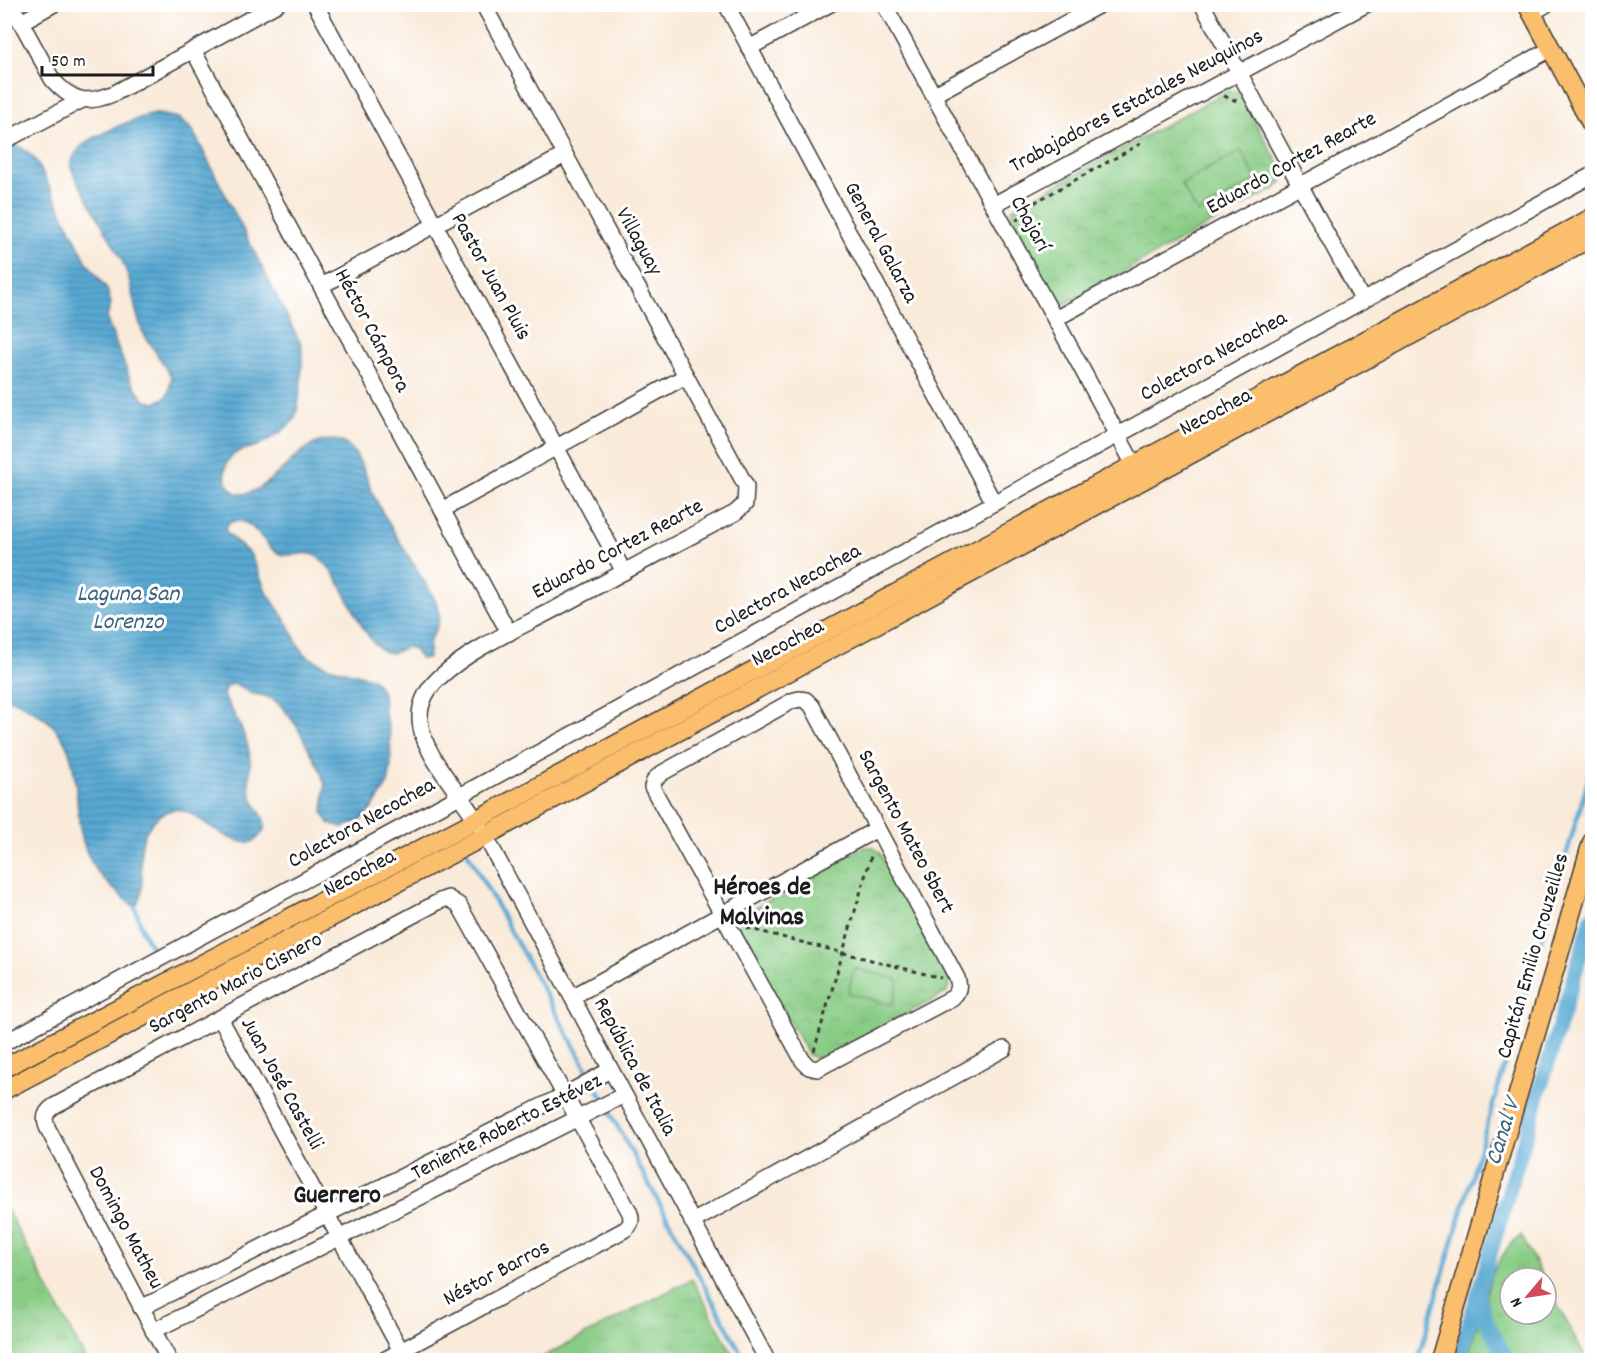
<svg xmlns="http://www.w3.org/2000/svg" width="1597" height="1365" viewBox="0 0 1597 1365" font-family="Dekko,sans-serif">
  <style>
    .grass { fill: url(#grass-tufts); stroke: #527450; stroke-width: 1.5 }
    .park { fill: url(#park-crowns); stroke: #527450; stroke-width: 1.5 }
    .garden { fill: #89cc85; stroke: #527450; stroke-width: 1.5 }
    .water { fill: url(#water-rules); stroke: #3a6278; stroke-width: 1.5 }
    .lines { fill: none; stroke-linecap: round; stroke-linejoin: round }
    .stream { stroke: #59a9d3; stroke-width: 4.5 }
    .canal { stroke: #59a9d3; stroke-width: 15 }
    .minor-casing { stroke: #3d3b38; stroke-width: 18 }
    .major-casing { stroke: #3d3b38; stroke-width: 21 }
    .path { stroke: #3d3b38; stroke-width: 3; stroke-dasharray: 4.5 4.5; stroke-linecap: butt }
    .minor { stroke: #fff; stroke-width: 15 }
    .major { stroke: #fabe6d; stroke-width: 18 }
    .labels { text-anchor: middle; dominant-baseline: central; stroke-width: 6; stroke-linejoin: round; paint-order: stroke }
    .street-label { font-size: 22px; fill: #1c1c1c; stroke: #fff }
    .water-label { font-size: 24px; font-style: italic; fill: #3a6278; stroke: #fff }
    .quarter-label { font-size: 26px; font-weight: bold; fill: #1c1c1c; stroke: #fff }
  </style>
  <defs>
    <pattern id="grass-tufts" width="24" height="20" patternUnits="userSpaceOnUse" patternTransform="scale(1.5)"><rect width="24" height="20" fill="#89cc85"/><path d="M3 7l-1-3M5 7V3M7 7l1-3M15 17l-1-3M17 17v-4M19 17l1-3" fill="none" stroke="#76af72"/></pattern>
    <pattern id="park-crowns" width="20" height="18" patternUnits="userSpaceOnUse" patternTransform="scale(1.5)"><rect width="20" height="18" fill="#89cc85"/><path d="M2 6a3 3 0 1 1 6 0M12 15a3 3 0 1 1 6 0" fill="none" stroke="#76af72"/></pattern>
    <pattern id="water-rules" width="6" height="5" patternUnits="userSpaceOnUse" patternTransform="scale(1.5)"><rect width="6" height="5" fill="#59a9d3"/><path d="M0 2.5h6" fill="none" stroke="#4989aa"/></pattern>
  </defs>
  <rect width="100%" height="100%" fill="#fff"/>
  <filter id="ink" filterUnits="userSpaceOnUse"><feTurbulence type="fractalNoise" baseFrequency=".0167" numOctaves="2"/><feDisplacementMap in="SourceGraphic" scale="12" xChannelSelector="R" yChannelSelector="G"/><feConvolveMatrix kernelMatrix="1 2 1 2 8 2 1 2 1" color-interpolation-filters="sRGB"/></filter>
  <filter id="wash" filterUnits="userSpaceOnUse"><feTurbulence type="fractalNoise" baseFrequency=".008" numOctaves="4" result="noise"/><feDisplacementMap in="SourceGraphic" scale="24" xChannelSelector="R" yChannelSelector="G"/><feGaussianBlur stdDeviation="1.35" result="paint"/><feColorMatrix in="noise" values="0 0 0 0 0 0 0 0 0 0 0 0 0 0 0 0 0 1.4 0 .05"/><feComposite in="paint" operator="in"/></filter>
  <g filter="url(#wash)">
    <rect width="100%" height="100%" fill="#f9ead9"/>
    <g class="grass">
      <polygon points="5,1206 86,1360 5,1360"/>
      <polygon points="1521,1235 1543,1278 1510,1278 1510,1314 1546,1314 1546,1283 1587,1360 1467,1360 1493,1270 1509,1246"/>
      <polygon points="692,1279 736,1360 537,1360"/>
    </g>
    <g class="park">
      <path d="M1229,90l7,1 6,7 40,72c3,8 1,12 -5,17l-212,117 -8,-1 -4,-3 -43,-80 2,-11z"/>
      <polygon points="864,847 873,847 880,853 948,976 950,985 946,993 820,1060 808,1055 739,930 738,922 744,914"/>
    </g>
    <g class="garden">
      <polygon points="1241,151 1257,180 1198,213 1181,184"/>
      <polygon points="854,968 899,980 892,1005 848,993"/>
    </g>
    <path class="water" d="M158,114l20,4 14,11 109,215c3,12 -1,68 -8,77 -8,9 -23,19 -34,24 -9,4 -18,4 -26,10 -13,11 -9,31 4,39 36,3 57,-56 97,-54 8,0 14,5 19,11 11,13 14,30 21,45 13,27 31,53 46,79 7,11 16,23 19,36 2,13 -5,20 -9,30 -3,6 1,11 -2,17l-7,1 -8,-10 -6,-2 -14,6 -9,-1c-28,-19 -37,-72 -65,-94 -13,-12 -31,6 -47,-9 -11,-10 -24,-36 -43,-26l-4,6 2,4 24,22 15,36 22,33 11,22 5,7 8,6 17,8 42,11 5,4 7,12 1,17 6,23 1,33 -3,17 -17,26 -12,11 -15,6 -14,-3 -7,-10 2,-29 -5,-15 -24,-45 -14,-18 -8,-7 -9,-4 -15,-3 -15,-9 -9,2 -3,9c11,19 25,41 27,63 1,11 -2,22 0,33 4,20 30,34 2,51 -31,4 -57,-37 -81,-32 -7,2 -14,7 -19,13 -24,28 1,63 -17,84 -19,-15 -39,-31 -48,-54 -20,-49 4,-106 -49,-139 -11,-7 -21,-13 -33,-16l-1,-553c14,-2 25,6 33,17l50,100 20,27 4,15 -4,13 1,6 23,58 13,19 11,3 11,-6 3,-5 2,-16 -29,-45 -6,-20 -7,-32 -7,-19 -47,-83 -5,-12c3,-8 7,-15 13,-20 15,-11 57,-30 75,-31z"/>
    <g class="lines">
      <g class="stream">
        <polyline points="466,850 588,1071"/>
        <polyline points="135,907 143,932 153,950"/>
        <polyline points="596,1086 603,1098"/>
        <polyline points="609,1111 745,1360"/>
        <polyline points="1418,1360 1592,767"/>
      </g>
      <g class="canal">
        <polyline points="1478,1295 1485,1319 1507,1360"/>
        <polyline points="1458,1360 1592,917"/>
      </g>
    </g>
  </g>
  <g filter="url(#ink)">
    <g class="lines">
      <g class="minor-casing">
        <g id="minor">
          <path d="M11,4l41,75c20,23 35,26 63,14l162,-89"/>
          <polyline points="315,4 624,572"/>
          <path d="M483,4l263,482 -1,18 -10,9c-61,32 -121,64 -182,97 -38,20 -81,38 -113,67 -12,11 -20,25 -20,40 -1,35 44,80 61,111l286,532"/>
          <polyline points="726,4 994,503"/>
          <polyline points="884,4 1134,465"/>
          <polyline points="1202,4 1363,301"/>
          <polyline points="1532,13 1547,4"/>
          <polyline points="21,22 54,4"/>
          <polyline points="749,48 830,4"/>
          <polyline points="193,50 509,633"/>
          <polyline points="933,95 1101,4"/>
          <polyline points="1581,103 1592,97"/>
          <polyline points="4,141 82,100"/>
          <polyline points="993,205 1367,4"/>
          <polyline points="321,286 565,155"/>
          <polyline points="1055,319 1551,49"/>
          <polyline points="442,510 686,376"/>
          <path d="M799,699l7,1 6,6 145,272c3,8 2,14 -5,20l-135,71 -8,-2 -6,-6 -151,-274 3,-8 7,-6 130,-72z"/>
          <polyline points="572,997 877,829"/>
          <polyline points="220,1018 406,1360"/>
          <polyline points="4,1043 423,816 1592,175"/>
          <polyline points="692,1222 1004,1049"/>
          <polyline points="141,1308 570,1092 610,1070"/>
          <polyline points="153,1331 624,1095"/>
          <path d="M169,1360l-121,-231c-5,-10 -3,-17 6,-23l386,-205 8,-3 11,7 170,306c4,8 2,15 -5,19l-240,130"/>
        </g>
      </g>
      <g class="major-casing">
        <g id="major">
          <polyline points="1527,4 1592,125"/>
          <polyline points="4,1068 463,827 1592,218"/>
          <polyline points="4,1090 485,836 1592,237"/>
          <polyline points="1440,1360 1592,842"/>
        </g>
      </g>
      <g class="path">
        <polyline points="1224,96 1237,101"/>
        <polyline points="1017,221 1021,210 1142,143"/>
        <polyline points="747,928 941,978"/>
        <polyline points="814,1051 872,853"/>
      </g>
      <use href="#minor" class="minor"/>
      <use href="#major" class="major"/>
    </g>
  </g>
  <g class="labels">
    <g class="street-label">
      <text transform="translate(1137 102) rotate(-28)">Trabajadores Estatales Neuquinos</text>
      <text transform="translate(1292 164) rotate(-29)">Eduardo Cortez Rearte</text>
      <text transform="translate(1029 224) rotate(61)">Chajarí</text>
      <text transform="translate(638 242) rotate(61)">Villaguay</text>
      <text transform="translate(880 243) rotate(62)">General Galarza</text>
      <text transform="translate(490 277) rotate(61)">Pastor Juan Pluis</text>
      <text transform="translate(371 331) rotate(62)">Héctor Cámpora</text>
      <text transform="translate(1214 357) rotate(-29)">Colectora Necochea</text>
      <text transform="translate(1216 413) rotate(-28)">Necochea</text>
      <text transform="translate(618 550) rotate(-28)">Eduardo Cortez Rearte</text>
      <text transform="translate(788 590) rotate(-29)">Colectora Necochea</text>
      <text transform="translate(788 644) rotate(-28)">Necochea</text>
      <text transform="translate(362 824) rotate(-29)">Colectora Necochea</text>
      <text transform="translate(905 832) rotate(62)">Sargento Mateo Sbert</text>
      <text transform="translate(360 874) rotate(-28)">Necochea</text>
      <text transform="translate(1534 956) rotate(-74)">Capitán Emilio Crouzeilles</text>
      <text transform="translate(236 984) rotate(-28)">Sargento Mario Cisnero</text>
      <text transform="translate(634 1067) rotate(62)">República de Italia</text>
      <text transform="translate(281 1084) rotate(61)">Juan José Castelli</text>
      <text transform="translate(507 1128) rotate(-27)">Teniente Roberto Estévez</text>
      <text transform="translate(125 1228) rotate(62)">Domingo Matheu</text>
      <text transform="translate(497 1274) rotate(-28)">Néstor Barros</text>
    </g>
    <g class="water-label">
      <text x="128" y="595">Laguna San<tspan x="128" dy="28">Lorenzo</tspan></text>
      <text transform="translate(1504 1132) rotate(-73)">Canal V</text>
    </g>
    <g class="quarter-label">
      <text x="762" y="888">Héroes de<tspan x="762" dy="30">Malvinas</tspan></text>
      <text x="337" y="1196">Guerrero</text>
    </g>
  </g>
  <rect width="1597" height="1365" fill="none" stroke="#fff" stroke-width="24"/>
  <g transform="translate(1528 1296) rotate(241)"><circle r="28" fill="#ffffff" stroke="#a4a4a4" stroke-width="1.5"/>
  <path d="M0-4.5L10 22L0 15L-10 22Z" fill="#d1495b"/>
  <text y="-9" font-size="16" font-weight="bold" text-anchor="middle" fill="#1c1c1c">N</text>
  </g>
  <path d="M42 66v9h111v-9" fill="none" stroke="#1c1c1c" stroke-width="3"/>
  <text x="51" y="66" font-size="18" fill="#1c1c1c" stroke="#ffffff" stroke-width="4.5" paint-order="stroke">50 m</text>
</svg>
